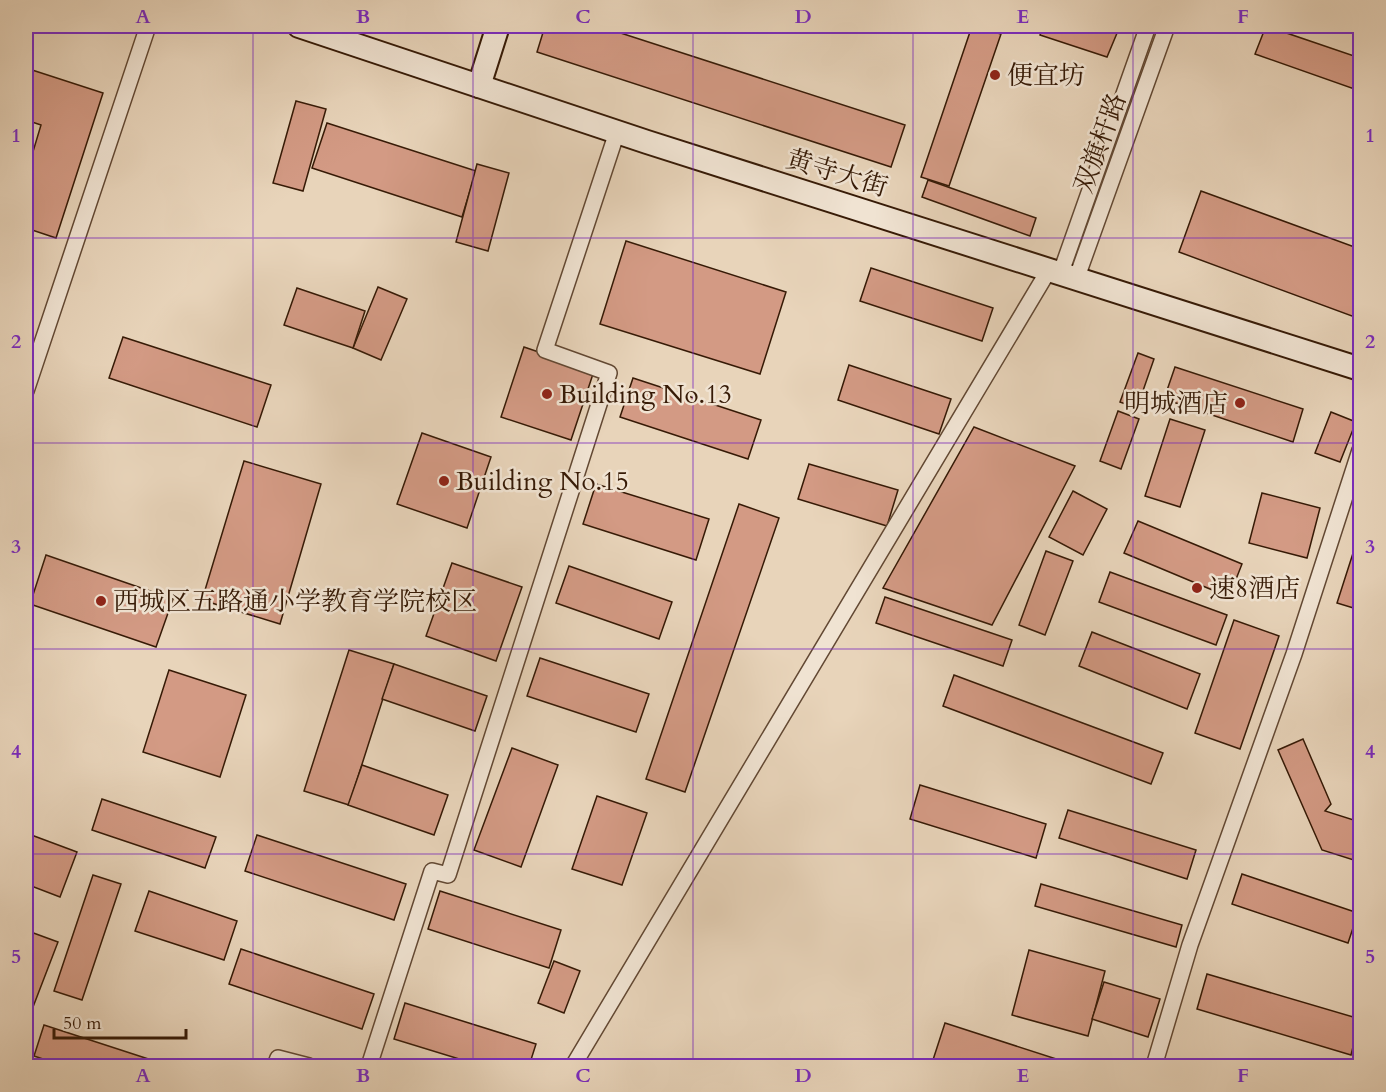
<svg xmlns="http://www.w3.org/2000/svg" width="1386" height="1092" viewBox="0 0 1386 1092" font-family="Cardo,'Noto Serif SC',serif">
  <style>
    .building { fill: #d39a84; stroke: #361a06; stroke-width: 1.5 }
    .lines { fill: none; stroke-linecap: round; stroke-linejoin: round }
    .street-casing { stroke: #624833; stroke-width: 18 }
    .secondary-casing { stroke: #361a06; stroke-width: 26 }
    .street { stroke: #f0e3d2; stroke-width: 15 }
    .secondary { stroke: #f0e3d2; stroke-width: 22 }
    .grid { fill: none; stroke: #7b2cbf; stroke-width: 1.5; stroke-opacity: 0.55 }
    .poi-dot { fill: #8f2418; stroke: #f0e3d2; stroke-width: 2 }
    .labels { text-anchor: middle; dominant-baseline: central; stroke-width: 5; stroke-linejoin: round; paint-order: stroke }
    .poi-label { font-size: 26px; fill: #361a06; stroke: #f0e3d2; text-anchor: start }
    .street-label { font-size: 26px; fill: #361a06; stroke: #f0e3d2 }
    .neatline { fill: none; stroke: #7b2cbf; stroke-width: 2 }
    .grid-label { font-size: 20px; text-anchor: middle; font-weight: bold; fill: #7b2cbf }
  </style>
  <rect width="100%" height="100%" fill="#e8d4ba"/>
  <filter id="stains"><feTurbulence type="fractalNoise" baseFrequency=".00333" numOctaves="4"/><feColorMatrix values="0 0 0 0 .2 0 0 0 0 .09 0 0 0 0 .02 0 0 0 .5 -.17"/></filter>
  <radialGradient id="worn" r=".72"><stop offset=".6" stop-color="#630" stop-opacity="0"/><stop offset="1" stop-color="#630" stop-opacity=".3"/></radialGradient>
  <g class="building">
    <polygon points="545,26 599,26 905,125 891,167 537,52"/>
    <polygon points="972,26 1001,34 949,186 921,177"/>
    <polygon points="1043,26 1120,26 1107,57 1040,35"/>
    <polygon points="1266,26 1360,58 1360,91 1255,54"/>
    <polygon points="26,68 103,93 56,238 26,228 26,175 41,125 26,120"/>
    <polygon points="296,101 326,109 303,191 273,183"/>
    <polygon points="327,123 476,171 462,217 312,168"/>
    <polygon points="477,164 509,173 488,251 456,242"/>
    <polygon points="928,180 1036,218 1030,236 922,197"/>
    <polygon points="1201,191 1360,249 1360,319 1179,252"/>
    <polygon points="626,241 786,292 760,374 600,324"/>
    <polygon points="871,268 993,308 982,341 860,301"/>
    <polygon points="378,287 407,299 381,360 353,348"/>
    <polygon points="297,288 365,311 353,348 284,325"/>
    <polygon points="123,337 271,385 257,427 109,378"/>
    <polygon points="524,347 594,371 571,440 501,417"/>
    <polygon points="1138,353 1154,359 1137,408 1120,402"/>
    <polygon points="849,365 951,399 939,434 838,400"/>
    <polygon points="1175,367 1303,409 1293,442 1164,399"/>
    <polygon points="633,378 761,420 748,459 620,417"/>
    <polygon points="1118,411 1139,419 1121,469 1100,461"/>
    <polygon points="1331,412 1356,422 1340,462 1315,453"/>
    <polygon points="1170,419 1205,430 1180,507 1145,496"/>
    <polygon points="974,427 1075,466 992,625 883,588"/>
    <polygon points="422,433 491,457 467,528 397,504"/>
    <polygon points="244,461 321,484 280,624 202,600"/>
    <polygon points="809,464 898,490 887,526 798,499"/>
    <polygon points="596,484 709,519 696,560 583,524"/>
    <polygon points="1073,491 1107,509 1083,555 1049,537"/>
    <polygon points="1262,493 1320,508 1307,558 1249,543"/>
    <polygon points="739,504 779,518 685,792 646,779"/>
    <polygon points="1138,521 1242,564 1229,597 1124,553"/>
    <polygon points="1355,547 1360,549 1360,610 1337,603"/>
    <polygon points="1046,551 1073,561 1045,635 1019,625"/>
    <polygon points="46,555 173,599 156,647 30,604"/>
    <polygon points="452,563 522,587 496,661 426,636"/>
    <polygon points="569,566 672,602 659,639 556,603"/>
    <polygon points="1110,572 1227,615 1216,645 1099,602"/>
    <polygon points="885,597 1012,640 1003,666 876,623"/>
    <polygon points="1234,620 1279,636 1240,749 1195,733"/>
    <polygon points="1092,632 1200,674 1187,709 1079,666"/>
    <polygon points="349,650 394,664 349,805 304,791"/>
    <polygon points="540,658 649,694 636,732 527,696"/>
    <polygon points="394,664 487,696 475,731 382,699"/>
    <polygon points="169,670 246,695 220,777 143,752"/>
    <polygon points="954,675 1163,753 1151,784 943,706"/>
    <polygon points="1303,739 1331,804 1325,811 1360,822 1360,862 1322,850 1278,750"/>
    <polygon points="512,748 558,765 521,867 474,850"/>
    <polygon points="362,765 448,795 434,835 348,805"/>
    <polygon points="920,785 1046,824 1036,858 910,819"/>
    <polygon points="597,796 647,813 622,885 572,869"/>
    <polygon points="102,799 216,837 205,868 92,830"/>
    <polygon points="1068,810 1196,850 1187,879 1059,838"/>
    <polygon points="26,833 77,852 60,897 26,884"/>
    <polygon points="257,835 406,884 394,920 245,871"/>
    <polygon points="1242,874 1358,913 1348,943 1232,904"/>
    <polygon points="93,875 121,884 82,1000 54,991"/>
    <polygon points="1041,884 1182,925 1176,947 1035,906"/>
    <polygon points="149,891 237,921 224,960 135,931"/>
    <polygon points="440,891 561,930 549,968 428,929"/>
    <polygon points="28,931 58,942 33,1007 26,1004 26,938"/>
    <polygon points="1360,934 1360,959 1354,957"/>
    <polygon points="241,949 374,994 362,1029 229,984"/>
    <polygon points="1029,950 1105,971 1088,1036 1012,1015"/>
    <polygon points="554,961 580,971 564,1013 538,1003"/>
    <polygon points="1207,974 1360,1019 1351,1055 1197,1009"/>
    <polygon points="1104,982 1160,999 1148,1037 1092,1019"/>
    <polygon points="405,1003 536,1044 529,1066 482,1066 394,1039"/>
    <polygon points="945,1023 1078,1066 931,1066"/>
    <polygon points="44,1025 170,1066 64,1066 34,1056"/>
    <polygon points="26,1027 32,1029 26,1054"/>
  </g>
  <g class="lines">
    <g class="street-casing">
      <g id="street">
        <polyline points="1061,272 1148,26"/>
        <polyline points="1077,277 1167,26"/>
        <polyline points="26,391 148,26"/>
        <polyline points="275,1066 278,1058 309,1066"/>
        <polyline points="369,1066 432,871 448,875 609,373 545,350 617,132"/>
        <polyline points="573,1066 1050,268"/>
        <polyline points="1154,1066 1190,945 1294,654 1360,450"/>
      </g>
    </g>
    <g class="secondary-casing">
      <g id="secondary">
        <polyline points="299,26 647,142 1360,369"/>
        <polyline points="479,86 498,26"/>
      </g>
    </g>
    <use href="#street" class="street"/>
    <use href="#secondary" class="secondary"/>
  </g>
  <path class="grid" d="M253,26v1040M473,26v1040M693,26v1040M913,26v1040M1133,26v1040M26,238h1334M26,443h1334M26,649h1334M26,854h1334"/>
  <g class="poi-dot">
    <circle cx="995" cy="75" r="6"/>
    <circle cx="547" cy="394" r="6"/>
    <circle cx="1240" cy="403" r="6"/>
    <circle cx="444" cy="481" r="6"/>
    <circle cx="1197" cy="588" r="6"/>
    <circle cx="101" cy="601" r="6"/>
  </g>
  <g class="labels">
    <g class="poi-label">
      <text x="1007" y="75">便宜坊</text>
      <text x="559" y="394">Building No.13</text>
      <text x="1228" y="403" text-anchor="end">明城酒店</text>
      <text x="456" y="481">Building No.15</text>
      <text x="1209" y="588">速8酒店</text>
      <text x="113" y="601">西城区五路通小学教育学院校区</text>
    </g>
    <g class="street-label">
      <text transform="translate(1100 143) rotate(-70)">双旗杆路</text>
      <text transform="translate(837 173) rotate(17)">黄寺大街</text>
    </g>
  </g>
  <rect width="1386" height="1092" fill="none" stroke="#e8d4ba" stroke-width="66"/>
  <path d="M54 1029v9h132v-9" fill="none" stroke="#361a06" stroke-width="3"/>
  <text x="63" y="1029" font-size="18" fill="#361a06" stroke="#f0e3d2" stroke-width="4.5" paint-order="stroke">50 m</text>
  <rect x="33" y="33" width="1320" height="1026" class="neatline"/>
  <g class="grid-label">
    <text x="143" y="23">A</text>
    <text x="363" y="23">B</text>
    <text x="583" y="23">C</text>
    <text x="803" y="23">D</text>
    <text x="1023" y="23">E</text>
    <text x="1243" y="23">F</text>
    <text x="16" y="142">1</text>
    <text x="1370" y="142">1</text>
    <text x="16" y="348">2</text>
    <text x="1370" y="348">2</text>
    <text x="16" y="553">3</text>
    <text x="1370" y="553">3</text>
    <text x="16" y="758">4</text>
    <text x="1370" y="758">4</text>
    <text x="16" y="963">5</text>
    <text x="1370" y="963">5</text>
    <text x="143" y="1082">A</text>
    <text x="363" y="1082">B</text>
    <text x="583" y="1082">C</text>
    <text x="803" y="1082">D</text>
    <text x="1023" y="1082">E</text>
    <text x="1243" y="1082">F</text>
  </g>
  <rect width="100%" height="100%" filter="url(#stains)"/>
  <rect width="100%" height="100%" fill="url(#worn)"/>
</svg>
